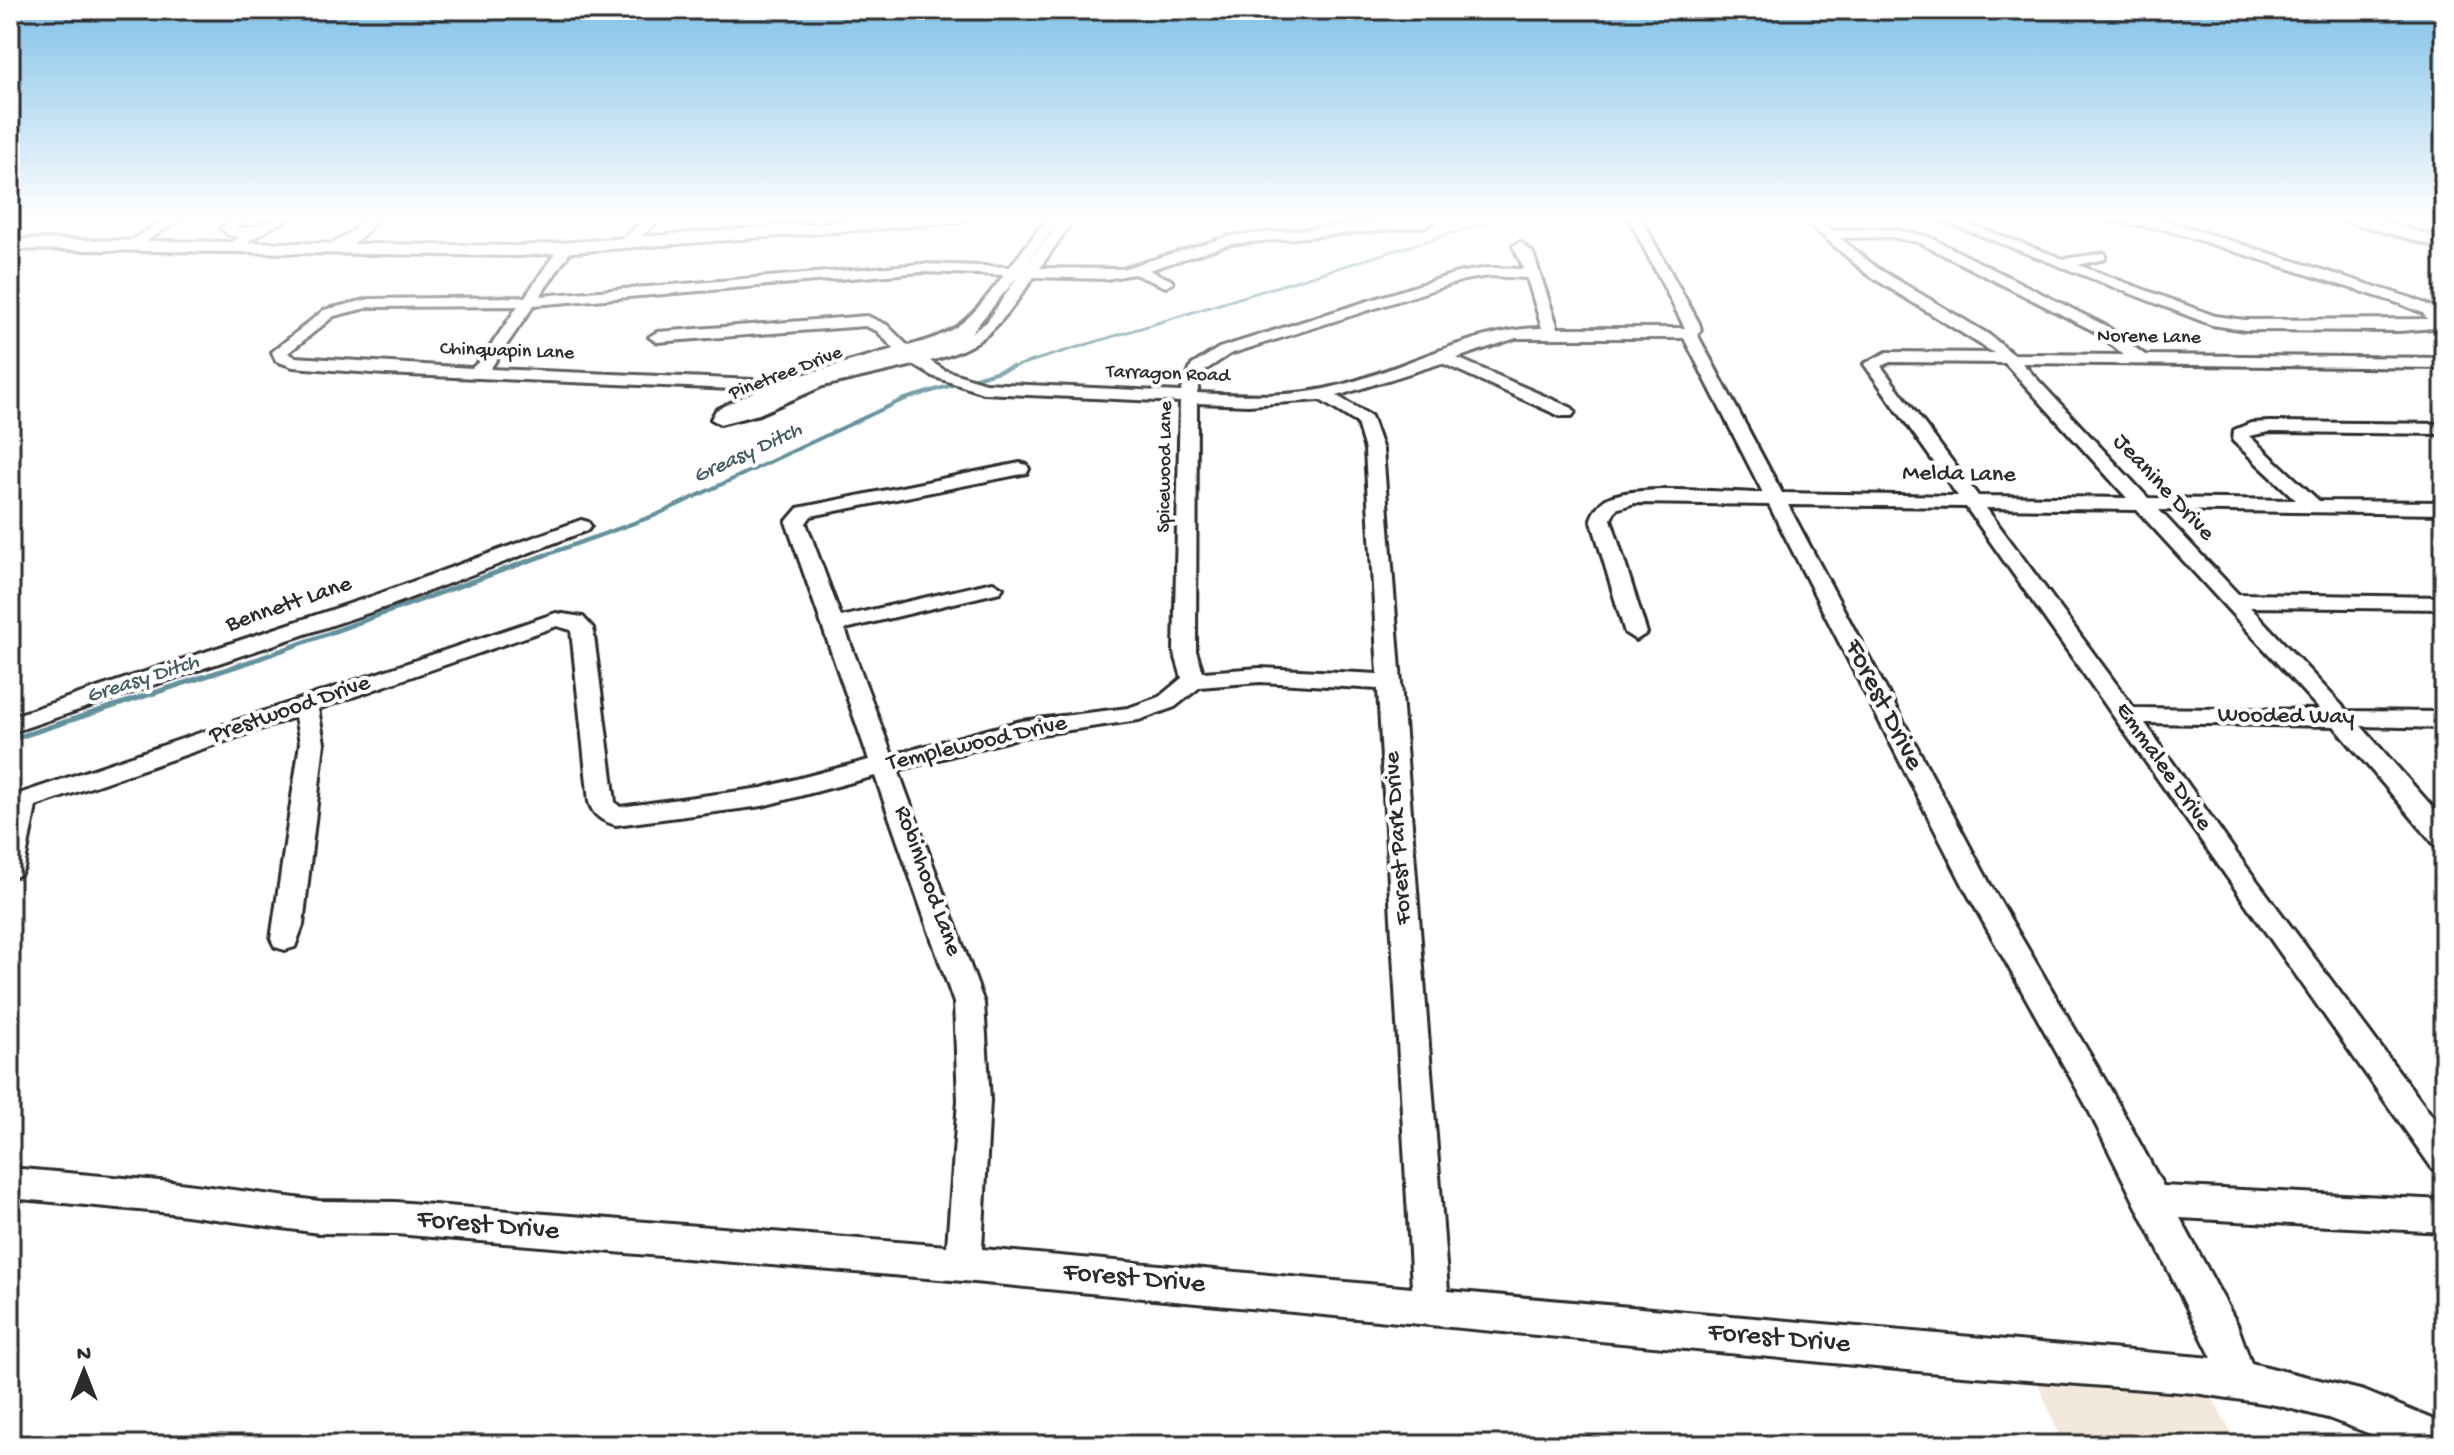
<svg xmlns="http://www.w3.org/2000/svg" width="2454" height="1455" viewBox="0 0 2454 1455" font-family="'Gochi Hand',sans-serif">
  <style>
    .built { fill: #f2e8db }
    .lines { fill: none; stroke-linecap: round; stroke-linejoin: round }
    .stream-far2 { stroke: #63919c; stroke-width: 3 }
    .stream-far1 { stroke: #63919c; stroke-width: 4 }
    .stream { stroke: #63919c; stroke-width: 5 }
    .minor-casing { stroke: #2b2b2b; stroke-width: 6 }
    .major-casing { stroke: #2b2b2b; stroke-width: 6 }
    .minor { fill: #fff; fill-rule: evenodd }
    .major { fill: #fff; fill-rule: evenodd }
    .labels { text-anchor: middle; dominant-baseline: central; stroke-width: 8; stroke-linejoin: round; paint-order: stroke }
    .far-street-label { font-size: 20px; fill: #2b2b2b; stroke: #fff }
    .far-water-label { font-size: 22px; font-style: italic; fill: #475e64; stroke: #fff }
    .street-label { font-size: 24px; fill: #2b2b2b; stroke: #fff }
    .near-street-label { font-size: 28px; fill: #2b2b2b; stroke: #fff }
  </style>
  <rect width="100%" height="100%" fill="#fff"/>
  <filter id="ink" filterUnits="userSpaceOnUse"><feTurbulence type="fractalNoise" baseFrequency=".0125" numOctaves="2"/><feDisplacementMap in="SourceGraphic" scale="16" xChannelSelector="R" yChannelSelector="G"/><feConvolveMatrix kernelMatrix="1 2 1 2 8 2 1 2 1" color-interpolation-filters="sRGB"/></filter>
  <g filter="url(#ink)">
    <polygon class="built" points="2034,1374 2207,1387 2238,1445 2063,1445"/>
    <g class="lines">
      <polyline class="stream-far2" points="1006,369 1505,217"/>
      <polyline class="stream-far1" points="540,557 656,515 902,400 1012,367"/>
      <polyline class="stream" points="10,740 255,660 545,555"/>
      <g class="minor-casing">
        <g id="minor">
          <polygon points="168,217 183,217 134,249 122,246"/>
          <path d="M232,217h13l-9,10c21,5 34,-11 54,-10l-60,35 -7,-4 17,-11 -11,-2 -8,-7z"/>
          <path d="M366,217h13c-11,14 -30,37 -50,35v-6l23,-15z"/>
          <polygon points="648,217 662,217 630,247 620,247 620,241"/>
          <path d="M1048,217h13l-37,51 39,-51h12l-35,51 82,1 108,-33 197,-18 7,4 -7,4 -197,18 -81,26 22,10 2,3 -7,4 -32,-13 -28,5 -72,-2c-34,47 -45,68 -104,84l14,9 41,13 196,9 11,-27 27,-17 238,-75 32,-5 35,1 -11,-23 7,-4 13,11 25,75h127l-57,-111h12l59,106 2,7 -4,4 85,159 176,3 -94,-132 23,-12 107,1 -127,-79 -66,-57h14l16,13 59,-1 37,7 179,90 39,29 299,3v10l-422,-5 126,135 148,2 -63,-59 1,-11 17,-7 18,-1 175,2v10l-175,-2 -20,4 70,65 125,1v12l-285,-4 79,84 206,3v12l-194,-2 97,104 97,1v16l-83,-2 83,94v27l-9,-2 -101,-119 -189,-3 92,131 207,278v41l-12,-5 -466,-661 -178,-2 204,383 117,199 54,99 281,14v32l-264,-14 57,106 14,39 113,28 80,33v21h-44l-72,-27 -52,-13 -81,-12 -245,-19 -987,-93 -567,-47 -77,-1 -148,-20 -161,-15v-30l161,14 148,19 77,1 551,44 11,-146 -4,-97 -79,-227 -113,30 -146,19c-14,-4 -23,-9 -27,-23l-18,-172 -14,-4 -239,83 6,34 -21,182 -8,22 -10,3 -10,-3 -4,-8 29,-196 -5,-26 -259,89 -12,62 -4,7 -10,3v-81l546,-184 27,4 10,11 22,174 5,5 142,-19 107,-28 -83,-238 12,-14 222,-45 7,2 2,4 -2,4 -216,43 -5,7 35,94 152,-35 10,6 -3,4 -155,37 47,126 129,-34 107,-13 31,-11 23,-19 -8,-27 6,-249 -197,-9 -51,-17 -18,-11 -91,21 -64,28 -39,10 -9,-5 5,-9 41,-20 -372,-16 -92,-7 -17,-6 -4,-9 52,-42 46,-11 155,-2 35,-51 5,-1 7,4 -32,47 382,-32 88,3zM1890,237l28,5 178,90 28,23 -111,-1 -25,-20 -111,-66 -37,-30zM922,272l82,3c-33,43 -42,57 -96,71l-21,-21 -20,-9 -210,16 -8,5 8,5 208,-16 12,5 17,18 -114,32 -290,-12 44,-64zM1018,276l-31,46 -16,11zM1489,276l38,2 15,50c-68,0 -138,41 -205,58 -45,12 -93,9 -140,7l7,-22 26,-17 234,-74zM518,306l-36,53 -10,9 -177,-11 -7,-4 46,-37 36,-9zM1516,338h168l79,155c-36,0 -128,-10 -157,6 -8,5 -12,12 -15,20l34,114 11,7 11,-7 -36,-114 5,-10 19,-6 134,2 197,386 121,216 125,251 -764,-67 -65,-841 -12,-34 -34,-20 105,-33 118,53h12l3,-4 -3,-4 -115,-50zM1890,362l115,1 122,135 -149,-2 -97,-130zM1320,400l37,23 8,27 13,224 -118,-6 -57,4 -7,-21 1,-248 51,2zM1986,508l151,2 183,200 -186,-2zM1260,682l118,7 34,599 -430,-39 8,-149 -6,-97 -86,-233 123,-33 118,-17 36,-13 25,-20z"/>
          <path d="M1933,217h17l114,42 41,-6v6l-27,6 137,51 30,4 182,-1 -4,-6 -22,-9 -234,-74c-15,-4 -60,-7 -68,-13h49l29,7 234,74 22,9 10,13 -10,8 -33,3 -155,-1 -33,-5z"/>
          <polygon points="581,520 588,522 591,526 588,530 392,605 10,733 10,717 376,595"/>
        </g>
      </g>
      <g class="major-casing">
        <g id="major">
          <polygon points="902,217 971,217 963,222 520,256 10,249 10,239 520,246"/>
          <polygon points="2341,217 2366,217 2444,239 2444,249 2343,220"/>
        </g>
      </g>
      <use href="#minor" class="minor"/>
      <use href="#major" class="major"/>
    </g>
  </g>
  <linearGradient id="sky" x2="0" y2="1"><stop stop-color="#81c1e8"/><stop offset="0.52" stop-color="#fff"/><stop offset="1" stop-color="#fff" stop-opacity="0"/></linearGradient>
  <rect width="2454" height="420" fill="url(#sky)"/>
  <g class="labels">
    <g class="far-street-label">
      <text transform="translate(2149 338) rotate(1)">Norene Lane</text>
      <text transform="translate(507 352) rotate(2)">Chinquapin Lane</text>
      <text transform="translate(786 374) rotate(-21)">Pinetree Drive</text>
      <text transform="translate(1168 375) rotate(2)">Tarragon Road</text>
      <text transform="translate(1166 467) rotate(-89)">Spicewood Lane</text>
    </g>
    <g class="far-water-label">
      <text transform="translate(748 454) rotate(-25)">Greasy Ditch</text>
      <text transform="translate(143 680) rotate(-18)">Greasy Ditch</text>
    </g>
    <g class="street-label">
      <text transform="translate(1959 475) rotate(1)">Melda Lane</text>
      <text transform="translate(2163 488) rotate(47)">Jeanine Drive</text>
      <text transform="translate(289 605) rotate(-19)">Bennett Lane</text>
      <text transform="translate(290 710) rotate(-19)">Prestwood Drive</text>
      <text transform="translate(2286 717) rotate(1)">Wooded Way</text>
      <text transform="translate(977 744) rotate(-13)">Templewood Drive</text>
      <text transform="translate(2163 767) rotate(55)">Emmalee Drive</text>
      <text transform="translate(1399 838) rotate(-94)">Forest Park Drive</text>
      <text transform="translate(927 881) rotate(70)">Robinhood Lane</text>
    </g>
    <g class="near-street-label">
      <text transform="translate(1883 705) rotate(63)">Forest Drive</text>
      <text transform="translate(488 1226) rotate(5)">Forest Drive</text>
      <text transform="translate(1134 1279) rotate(5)">Forest Drive</text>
      <text transform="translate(1779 1339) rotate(5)">Forest Drive</text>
    </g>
  </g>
  <rect width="2454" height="1455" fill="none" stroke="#fff" stroke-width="40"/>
  <rect x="20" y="20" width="2414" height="1415" fill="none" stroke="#2b2b2b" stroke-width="3" filter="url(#ink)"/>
  <g transform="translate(84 1371)" stroke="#ffffff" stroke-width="6" paint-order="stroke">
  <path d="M0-6L14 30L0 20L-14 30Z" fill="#2b2b2b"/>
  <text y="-12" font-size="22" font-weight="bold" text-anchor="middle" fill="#2b2b2b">N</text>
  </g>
</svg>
